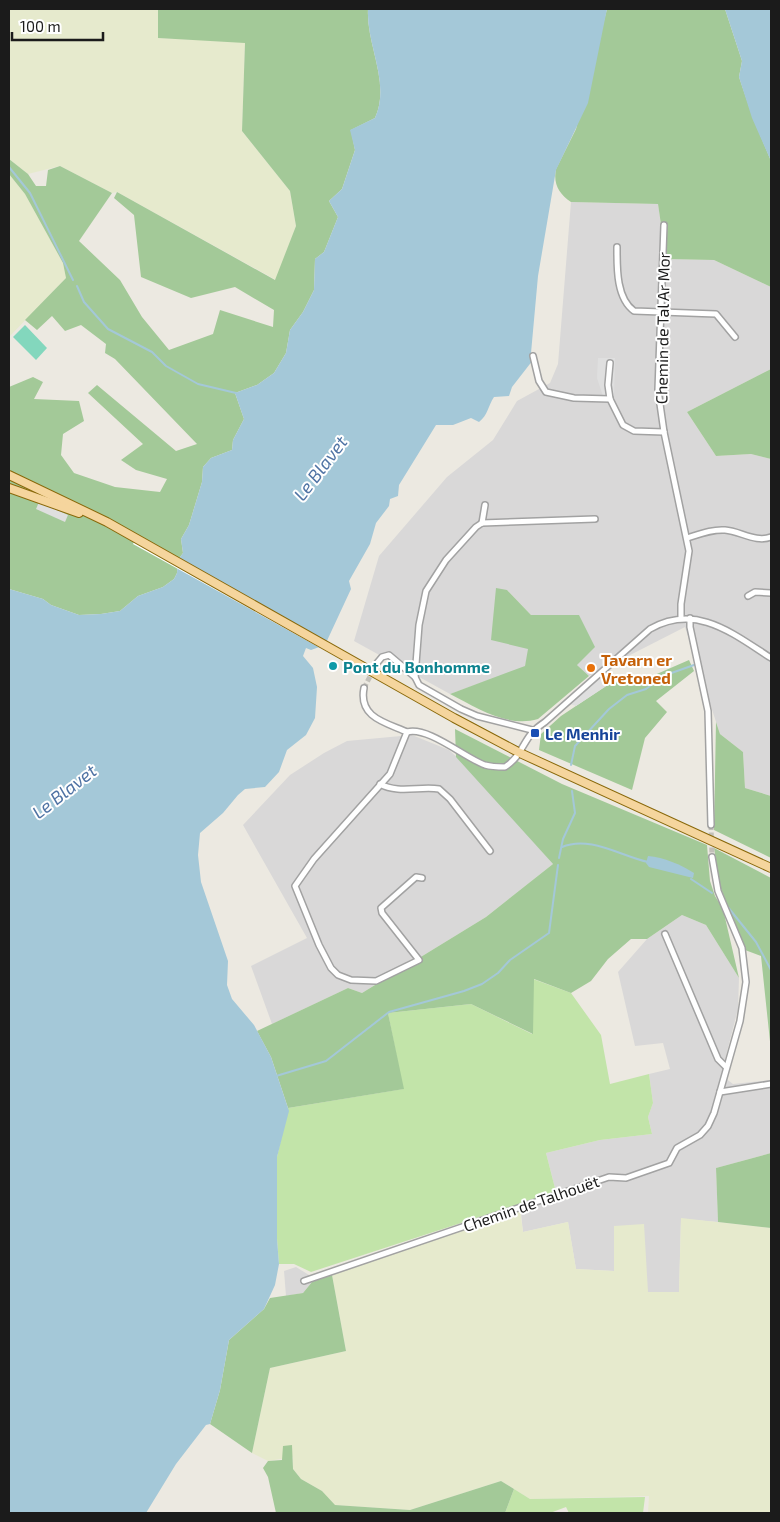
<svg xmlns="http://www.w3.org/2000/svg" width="780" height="1522" viewBox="0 0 780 1522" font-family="'Exo 2',sans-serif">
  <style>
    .residential { fill: #d9d8d8 }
    .farmland { fill: #e6eacd }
    .grass { fill: #c2e4a9 }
    .forest { fill: #a3c998 }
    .pitch { fill: #83d7bd }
    .parking { fill: #dfdfdf }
    .water { fill: #a4c8d8 }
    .pier { fill: #fff }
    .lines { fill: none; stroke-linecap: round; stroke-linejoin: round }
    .stream { stroke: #a4c8d8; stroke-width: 2 }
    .street-tunnel { stroke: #c2c0b9; stroke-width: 5; stroke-dasharray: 5 2.5; stroke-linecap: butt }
    .street-casing { stroke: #a2a2a2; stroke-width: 8 }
    .primary-casing { stroke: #896809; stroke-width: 10 }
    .street { stroke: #fff; stroke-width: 5 }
    .primary { stroke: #f5d59d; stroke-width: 8 }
    .culture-dot { fill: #0f9aa8; stroke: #fff; stroke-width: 2 }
    .food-dot { fill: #e8710a; stroke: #fff; stroke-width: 2 }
    .transit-dot { fill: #1a4fb4; stroke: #fff; stroke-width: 2 }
    .labels { text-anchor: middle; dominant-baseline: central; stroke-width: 4; stroke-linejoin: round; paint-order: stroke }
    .street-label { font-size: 16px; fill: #1b1b1b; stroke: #fff }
    .food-label { font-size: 16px; font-weight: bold; fill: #c56008; stroke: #fff; text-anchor: start }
    .culture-label { font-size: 16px; font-weight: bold; fill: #0d838f; stroke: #fff; text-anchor: start }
    .transit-label { font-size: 16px; font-weight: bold; fill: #164399; stroke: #fff; text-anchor: start }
    .water-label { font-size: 18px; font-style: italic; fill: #4f73a4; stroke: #fff }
  </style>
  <rect width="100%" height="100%" fill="#ece9e1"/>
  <g class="residential">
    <polygon points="571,202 658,204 666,259 714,260 771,287 771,369 687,412 716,456 751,454 771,459 771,796 745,788 743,752 720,734 685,627 589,676 577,665 579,615 531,615 507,590 529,649 525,667 450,694 354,641 379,556 447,477 493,440 517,401 550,383 558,364"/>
    <polygon points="412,735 449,750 470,769 553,864 486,917 362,993 348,988 272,1024 251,966 307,938 243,825 290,775 324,753 347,741"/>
    <polygon points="682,915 706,925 739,978 738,1009 721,1075 733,1084 771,1080 771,1153 716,1168 718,1222 681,1219 679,1293 648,1292 614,1271 576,1269 568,1222 523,1232 520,1204 556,1192 546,1153 600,1140 652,1134 648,1117 653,1103 649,1074 670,1069 663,1043 635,1046 618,972 647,939"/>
    <polygon points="296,1267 309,1275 312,1282 303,1293 286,1296 284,1271"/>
  </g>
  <g class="farmland">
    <polygon points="9,9 158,9 158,38 245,42 242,131 290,191 296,226 276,280 117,192 112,193 60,166 28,174 9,159"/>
    <polygon points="9,174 25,194 63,263 66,278 9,337"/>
    <polygon points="520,1211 523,1232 568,1222 576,1269 614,1271 614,1226 644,1224 648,1292 679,1292 681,1218 771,1228 771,1513 648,1513 649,1496 530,1499 501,1481 410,1510 334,1505 322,1491 301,1479 293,1469 293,1457 268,1461 252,1453 270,1368 346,1351 332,1275"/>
  </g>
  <g class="grass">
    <polygon points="533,979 571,993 601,1035 610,1084 649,1074 653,1103 648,1117 652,1134 600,1140 546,1153 556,1192 311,1272 294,1264 279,1264 277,1239 277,1157 288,1108 403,1089 388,1013 471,1004 532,1034"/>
    <polygon points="514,1489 530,1499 645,1497 643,1513 569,1513 566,1507 550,1513 505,1513"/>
  </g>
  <g class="forest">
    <path d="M158,9h210c-2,36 23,74 7,109l-24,12 4,20 -13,39 -13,12 9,16 -14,35 -9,7 -1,31 -11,22 -13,18 -4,23 -12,20 -17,12 -22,8 9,26 -11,21 -1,10 -21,8 -8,9 -1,15 -13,43 -8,14 2,14 -5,7 -1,13 -3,6 -11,8 -25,9 -18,15 -19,3 -22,1 -28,-10 -8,-6 -34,-10v-202l24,-10 10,5 -9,17 45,2 5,20 -21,13 -2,21 13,18 41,14 45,5 7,-13 -31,-9 -15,-10 22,-16 -55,-51 9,-8 79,66 21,-7 -82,-85 -10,-6 1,-9 -25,-19 -16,6 -13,-15 -15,14 -12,-10 41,-42 -3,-15 -38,-69 -16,-20v-15l19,15 8,12h10l2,-16 12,-4 52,27 -33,48 41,39 22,37 27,33 44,-16 7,-24 53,17 1,-17 -39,-23 -44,11 -50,-21 -7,-62 -20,-17 3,-6 158,88 21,-54 -6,-35 -48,-60 3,-88 -87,-5z"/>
    <path d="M607,9h118l17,52 -3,16 14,41 18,43v126l-57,-27 -48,-1 -8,-55 -87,-2c-12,-8 -18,-18 -15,-33l20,-40z"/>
    <polygon points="771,369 771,459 751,454 716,456 687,412"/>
    <path d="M496,588l11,2 24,25h48l16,32 -18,18 12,11 -51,43c-30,9 -61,-11 -88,-25l75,-28 3,-17 -37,-9z"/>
    <polygon points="689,660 694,671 656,701 667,712 645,738 632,790 539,750 541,734 561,716 612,682 636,683"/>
    <polygon points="716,722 720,734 743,752 745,788 771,796 771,858 714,830"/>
    <polygon points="455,729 562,784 707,845 710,881 715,896 723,909 739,978 706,925 682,915 647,939 631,939 608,959 591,981 571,993 534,979 533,1034 471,1004 388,1013 404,1089 288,1108 271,1057 257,1031 348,988 362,993 486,917 553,864 456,757"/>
    <polygon points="714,848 771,878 771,1051 761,956 745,950 720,886"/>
    <polygon points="771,1153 771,1228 718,1222 716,1168"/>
    <polygon points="332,1275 346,1351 270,1368 252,1453 210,1424 220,1390 229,1340 264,1309 270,1298 303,1293 312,1282"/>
    <polygon points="292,1445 293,1469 301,1479 322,1491 335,1505 410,1510 501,1481 514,1489 505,1513 276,1513 268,1477 263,1468 268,1461 282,1460 283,1446"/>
  </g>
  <polygon class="pitch" points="25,325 47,348 36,360 13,337"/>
  <g class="parking">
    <polygon points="598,358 615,358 614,396 603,396 597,378"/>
    <polygon points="39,502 68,515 65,522 36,509"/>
    <polygon points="604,668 614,681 576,706 567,703"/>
  </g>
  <g class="water">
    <path d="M368,9h239l-19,94 -32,67 -18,106 -7,77 2,7 -21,27 -3,9 -15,1c-6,9 -6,18 -15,25l-8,-4 -18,7h-17l-37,60 -1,11 -8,3 -1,7 -13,17 -6,21 -21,37 2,8 -26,56 -14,5 -5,-2 -3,8 10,12 4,19 -2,31 -9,17 -19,15 -8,22 -14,15 -20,2 -7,6 -15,18 -23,20 -2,22 3,27 27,79 -1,24 5,14 22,26 17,32 18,54 -12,46v82l2,25 -4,21 -11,24 -35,31 -9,50 -10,34 -4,1 -30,39 -30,49h-137v-924l34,10 8,6 28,10 22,-1 19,-3 18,-15 25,-9 11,-8 3,-6 1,-13 5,-7 -2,-14 8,-14 13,-43 1,-15 8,-9 21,-8 1,-10 11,-21 -9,-26 22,-8 17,-12 12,-20 4,-23 13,-18 11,-22 1,-31 9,-7 14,-35 -9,-16 13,-12 13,-39 -5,-20 25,-12c16,-35 -9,-73 -7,-109z"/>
    <polygon points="725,9 771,9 771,161 752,118 739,77 742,61"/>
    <path d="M648,856c16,1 33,9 46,17l-1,5 -44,-11 -3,-4z"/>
  </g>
  <polygon class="pier" points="137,536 362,662 358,669 133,544"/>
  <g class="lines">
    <g class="stream">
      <polyline points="9,167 30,193 73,280"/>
      <polyline points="77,286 84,302 108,329 152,352 166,366 198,384 236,393"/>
      <polyline points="571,765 575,746 609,709 627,695 646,689 663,676 694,665"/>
      <path d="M562,847c27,-12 59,9 86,15"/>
      <polyline points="559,858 563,839 575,813 572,791"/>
      <polyline points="691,879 712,893"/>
      <polyline points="727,906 756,942 771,970"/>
      <polyline points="276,1076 326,1061 389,1012 464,991 482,984 498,973 510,960 549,933 558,865"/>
    </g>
    <g class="street-tunnel">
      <polyline points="364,688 377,663"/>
      <polyline points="711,825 712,857"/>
    </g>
    <g class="street-casing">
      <g id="street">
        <polyline points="664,225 658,390 664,432 689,551 681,604 681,618"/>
        <path d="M617,247c0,20 -1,51 17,64l82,3 19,23"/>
        <polyline points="533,356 539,381 546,392 574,398 610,399"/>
        <polyline points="610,363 608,385 610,399 623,425 634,431 664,432"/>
        <polyline points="482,523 476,527 446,560 426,591 419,625 415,677 419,685 461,709 477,716 532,730"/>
        <polyline points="482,523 595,519"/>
        <polyline points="482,523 485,505"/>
        <path d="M687,538c13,-4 25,-9 38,-8 15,1 31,13 46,7"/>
        <polyline points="748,596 755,592 771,593"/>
        <polyline points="690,618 690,627 708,711 711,825"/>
        <polyline points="377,663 382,657 389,655 415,677"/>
        <path d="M364,688c-6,30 23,35 43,44 21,-6 58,26 78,33 7,2 13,2 20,2 21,-14 16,-30 40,-45l105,-93c46,-26 82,4 121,29"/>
        <polyline points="407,732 390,774 314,859 295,886 319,945 331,968 338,975 351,980 376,981 419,960 382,913 381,908 416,877 422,878"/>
        <path d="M380,784c18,10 40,2 59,5l11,10 40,52"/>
        <polyline points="665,934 718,1059 726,1067"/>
        <polyline points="720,1092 771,1084"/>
        <polyline points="304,1281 609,1177 626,1178 669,1163 677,1148 700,1135 708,1126 714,1113 740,1021 746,982 742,948 718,891 712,857"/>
      </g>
    </g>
    <g class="primary-casing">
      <g id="primary">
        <polyline points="9,475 107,522 454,718 520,753 771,868"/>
        <polyline points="9,488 79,513"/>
      </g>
    </g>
    <use href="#street" class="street"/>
    <use href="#primary" class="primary"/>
  </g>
  <circle class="culture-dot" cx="333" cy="666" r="5"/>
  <circle class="food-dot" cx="591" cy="668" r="5"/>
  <rect class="transit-dot" x="530" y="728" width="10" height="10" rx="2.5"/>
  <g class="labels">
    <g class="street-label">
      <text transform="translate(662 328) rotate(-89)">Chemin de Tal Ar Mor</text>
      <text transform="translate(531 1203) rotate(-19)">Chemin de Talhouët</text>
    </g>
    <g class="food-label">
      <text x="601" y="659">Tavarn er<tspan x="601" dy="18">Vretoned</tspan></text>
    </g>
    <g class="culture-label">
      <text x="343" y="666">Pont du Bonhomme</text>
    </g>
    <g class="transit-label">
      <text x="545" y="733">Le Menhir</text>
    </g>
    <g class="water-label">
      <text transform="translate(320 468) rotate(-53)">Le Blavet</text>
      <text transform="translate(64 791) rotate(-38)">Le Blavet</text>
    </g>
  </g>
  <rect width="780" height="1522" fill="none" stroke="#1b1b1b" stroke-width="20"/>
  <path d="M12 32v8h91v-8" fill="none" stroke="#1b1b1b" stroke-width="2.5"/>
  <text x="20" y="32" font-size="15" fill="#1b1b1b" stroke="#ffffff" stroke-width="4" paint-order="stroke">100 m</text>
</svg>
